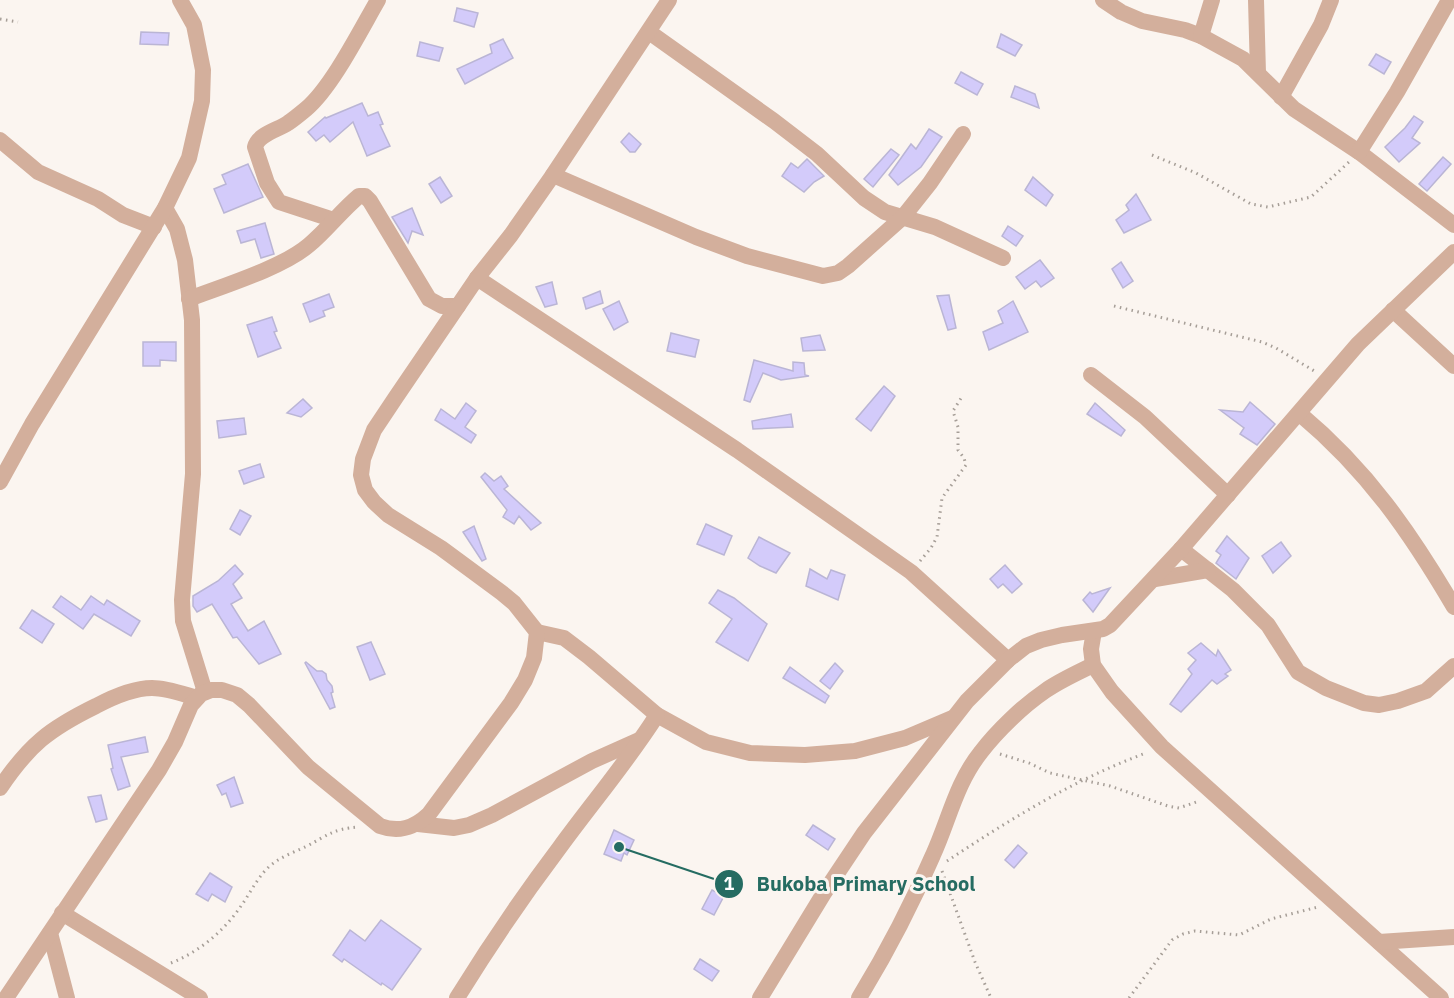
<svg xmlns="http://www.w3.org/2000/svg" width="1454" height="998" viewBox="0 0 1454 998" font-family="'IBM Plex Sans',sans-serif">
  <style>
    .building { fill: #d3cbfa; stroke: #bab5d5; stroke-width: 1.5 }
    .lines { fill: none; stroke-linecap: round; stroke-linejoin: round }
    .path { stroke: #a69e97; stroke-width: 3; stroke-dasharray: 1.5 4.5; stroke-linecap: butt }
    .minor { stroke: #d3af9c; stroke-width: 16 }
    .leader { fill: none; stroke: #256c62; stroke-width: 2 }
    .callout-dot { fill: #256c62; stroke: #fbf5f0; stroke-width: 2 }
    .mark-label { font-size: 18px; text-anchor: middle; font-weight: bold; fill: #fff }
    .callout-label { font-size: 20px; text-anchor: middle; font-weight: bold; fill: #256c62; stroke: #fbf5f0; stroke-width: 6; stroke-linejoin: round; paint-order: stroke }
  </style>
  <rect width="100%" height="100%" fill="#fbf5f0"/>
  <g class="building">
    <polygon points="457,8 478,13 474,27 454,21"/>
    <polygon points="141,32 169,33 168,45 140,44"/>
    <polygon points="1001,34 1022,45 1015,56 997,47"/>
    <polygon points="503,39 513,58 465,84 457,69 492,53 490,45"/>
    <polygon points="420,42 443,48 439,61 417,56"/>
    <polygon points="1376,54 1391,62 1384,74 1369,65"/>
    <polygon points="961,72 983,84 977,95 955,83"/>
    <polygon points="1015,86 1035,94 1039,108 1011,97"/>
    <polygon points="362,103 368,116 378,112 383,124 380,125 390,146 367,156 353,122 330,142 324,135 316,141 308,132 325,117 326,118"/>
    <polygon points="1414,116 1423,122 1412,138 1420,143 1399,162 1385,147 1405,128"/>
    <polygon points="929,129 942,137 921,167 898,185 889,175 911,144 916,149"/>
    <polygon points="629,133 641,144 635,152 630,152 621,142"/>
    <polygon points="891,149 899,155 873,187 864,179"/>
    <polygon points="1443,157 1451,164 1427,191 1419,184"/>
    <polygon points="807,159 824,176 814,182 804,192 782,176 791,163 798,168"/>
    <polygon points="248,164 263,197 224,213 214,189 226,184 222,175"/>
    <polygon points="440,177 452,196 441,203 429,184"/>
    <polygon points="1033,177 1053,195 1046,206 1025,190"/>
    <polygon points="1136,194 1151,220 1124,233 1116,220 1129,210 1126,205"/>
    <polygon points="412,208 423,235 412,231 408,243 392,217"/>
    <polygon points="265,223 274,254 261,258 255,239 241,243 237,231"/>
    <polygon points="1008,226 1023,236 1016,246 1002,236"/>
    <polygon points="1040,260 1054,278 1041,287 1036,281 1025,289 1016,277"/>
    <polygon points="1121,262 1133,281 1123,288 1112,269"/>
    <polygon points="552,282 557,304 545,307 536,287"/>
    <polygon points="600,291 603,303 586,309 583,298"/>
    <polygon points="329,294 334,307 323,311 325,316 310,322 303,304"/>
    <polygon points="949,295 956,328 948,330 937,296"/>
    <polygon points="619,301 628,322 614,330 603,309"/>
    <polygon points="1013,301 1028,332 989,350 983,332 1003,323 998,311"/>
    <polygon points="272,317 277,331 274,332 281,348 258,357 247,325"/>
    <polygon points="671,333 699,340 695,357 667,351"/>
    <polygon points="820,335 825,350 803,351 801,338"/>
    <polygon points="143,342 176,342 176,361 160,360 160,366 143,366"/>
    <polygon points="754,360 793,371 793,362 804,363 805,375 809,376 781,380 763,373 750,402 744,400"/>
    <polygon points="884,386 895,396 871,431 856,419"/>
    <polygon points="303,399 312,408 301,417 287,413"/>
    <polygon points="1250,402 1275,424 1257,445 1240,434 1244,428 1220,410 1243,412"/>
    <polygon points="466,403 476,411 465,427 476,435 471,443 435,420 441,409 455,419"/>
    <polygon points="1095,403 1125,430 1121,436 1087,414"/>
    <polygon points="791,414 793,427 753,429 752,421"/>
    <polygon points="244,418 246,434 219,438 217,421"/>
    <polygon points="260,464 264,477 244,484 239,471"/>
    <polygon points="485,473 494,481 501,476 508,486 504,489 541,523 531,530 519,516 514,524 503,517 507,510 481,477"/>
    <polygon points="240,510 251,516 240,535 230,529"/>
    <polygon points="706,524 732,536 724,555 697,544"/>
    <polygon points="474,526 486,559 482,561 463,532"/>
    <polygon points="1227,536 1249,558 1236,579 1216,563 1221,555 1216,551"/>
    <polygon points="759,537 790,553 776,573 760,566 748,558"/>
    <polygon points="1281,542 1291,556 1273,573 1262,556"/>
    <polygon points="235,565 243,574 233,584 242,598 231,604 248,631 264,621 281,654 259,664 237,637 233,638 212,604 197,612 193,606 193,596 218,581"/>
    <polygon points="1005,565 1022,584 1012,593 1003,584 998,588 990,579"/>
    <polygon points="810,569 827,579 831,570 845,575 838,600 806,586"/>
    <polygon points="1110,588 1093,612 1083,600 1090,592 1092,594"/>
    <polygon points="718,590 734,598 767,624 748,661 716,642 732,619 709,603"/>
    <polygon points="61,596 81,610 91,596 104,605 107,600 140,621 131,636 94,614 83,629 53,607"/>
    <polygon points="32,610 54,624 42,643 20,628"/>
    <polygon points="371,642 385,674 370,680 357,647"/>
    <polygon points="1201,643 1216,656 1218,650 1231,670 1225,674 1228,676 1217,684 1212,680 1181,712 1170,704 1192,674 1188,669 1196,660 1188,653"/>
    <polygon points="306,662 317,671 322,671 326,674 327,680 332,686 333,692 331,693 335,707 330,709 305,663"/>
    <polygon points="835,663 843,671 830,689 820,681"/>
    <polygon points="790,667 829,696 825,703 783,678"/>
    <polygon points="145,737 148,752 121,757 130,786 118,790 111,769 113,768 108,745"/>
    <polygon points="234,777 243,803 231,807 226,793 222,795 217,785"/>
    <polygon points="101,795 107,819 96,822 88,797"/>
    <polygon points="813,825 835,839 828,850 806,835"/>
    <polygon points="614,830 634,840 627,855 624,853 621,861 604,854"/>
    <polygon points="1018,845 1027,853 1014,868 1005,860"/>
    <polygon points="210,873 232,887 225,902 212,894 208,901 196,894"/>
    <polygon points="712,890 724,896 714,915 702,909"/>
    <polygon points="381,920 421,949 392,990 382,983 381,985 344,959 342,962 333,955 350,930 365,941"/>
    <polygon points="700,959 719,971 712,981 694,969"/>
  </g>
  <g class="lines">
    <g class="path">
      <polyline points="0,19 18,22"/>
      <polyline points="1152,155 1196,173 1251,204 1268,207 1311,197 1349,162"/>
      <polyline points="1114,306 1262,342 1276,348 1316,372"/>
      <polyline points="920,561 931,548 937,537 942,498 966,465 964,458 958,450 958,427 953,411 963,395"/>
      <polyline points="1000,754 1029,763 1050,773 1110,786 1168,806 1179,808 1199,801"/>
      <path d="M947,861c62,-41 128,-82 199,-108"/>
      <polyline points="942,871 975,962 991,998"/>
      <path d="M171,963c28,-11 53,-32 70,-57 10,-14 17,-30 30,-41 11,-9 24,-13 36,-19 21,-11 26,-17 51,-19"/>
      <polyline points="1129,998 1172,940 1183,934 1195,931 1239,935 1271,919 1318,907"/>
    </g>
    <g class="minor">
      <polyline points="1103,0 1121,12 1142,21 1185,30 1201,36 1243,59 1294,109 1359,152 1454,225"/>
      <polyline points="1256,0 1258,73"/>
      <polyline points="649,32 774,121 817,154 864,198 885,212 935,227 1003,258"/>
      <polyline points="1201,36 1212,0"/>
      <polyline points="1281,97 1321,25 1331,0"/>
      <polyline points="0,140 38,172 98,199 123,215 154,227"/>
      <polyline points="1359,152 1397,92 1449,0"/>
      <polyline points="553,175 696,237 747,256 823,276 838,273 848,266 903,217 930,183 963,134"/>
      <polyline points="165,208 177,229 185,260 192,320 193,474 182,600 183,621 205,692"/>
      <path d="M334,220l-55,-18 -12,-19 -12,-36c3,-13 23,-17 33,-24 6,-4 12,-9 18,-14 26,-22 54,-78 72,-109"/>
      <polyline points="477,278 737,450 911,572 1008,660"/>
      <path d="M189,299c34,-13 93,-31 120,-54 18,-15 32,-34 50,-49h6l5,5 59,98 13,7h16"/>
      <polyline points="1393,310 1454,366"/>
      <polyline points="1091,375 1145,417 1228,495"/>
      <path d="M1300,414c67,56 110,118 154,193"/>
      <polyline points="0,482 32,424 165,208 189,158 202,101 203,70 194,25 180,0"/>
      <polyline points="1181,549 1233,590 1268,625 1298,672 1326,688 1364,703 1379,705 1398,701 1426,691 1454,666"/>
      <polyline points="1155,579 1208,570"/>
      <polyline points="1094,631 1091,649 1093,665 1112,692 1162,747 1441,998"/>
      <polyline points="537,632 564,638 589,657 657,715 706,742 750,753 805,755 855,751 905,738 952,718"/>
      <path d="M0,788c29,-43 49,-59 96,-82 17,-9 37,-18 56,-18 15,0 31,6 45,10"/>
      <polyline points="418,824 454,828 469,825 492,815 592,761 639,740"/>
      <polyline points="62,913 200,998"/>
      <polyline points="50,933 67,998"/>
      <polyline points="1379,942 1454,937"/>
      <path d="M6,998l153,-228 16,-28 16,-37 10,-11 10,-4h11l15,5 12,10 59,62 72,59c19,7 34,2 49,-12l82,-111 14,-23 9,-22 3,-26 -23,-29 -12,-10 -61,-45 -53,-33 -14,-13 -9,-12 -4,-15 2,-16 11,-29 22,-33 81,-119 34,-43 42,-60 116,-175"/>
      <path d="M457,998c32,-52 66,-102 103,-151 32,-44 68,-86 97,-132"/>
      <polyline points="760,998 824,893 864,833 967,701 1008,660 1026,646 1041,640 1062,635 1103,629 1110,625 1181,549 1358,344 1454,252"/>
      <path d="M859,998c28,-46 53,-94 74,-143 16,-35 23,-72 48,-103 16,-21 42,-46 64,-61 14,-10 32,-18 48,-26"/>
    </g>
  </g>
  <path class="leader" d="M619 847L729 884"/>
  <g class="callout-dot">
    <circle cx="619" cy="847" r="6"/>
    <circle cx="729" cy="884" r="15"/>
  </g>
  <g class="mark-label">
    <text x="729" y="890">1</text>
  </g>
  <g class="callout-label">
    <text x="866" y="891">Bukoba Primary School</text>
  </g>
</svg>
